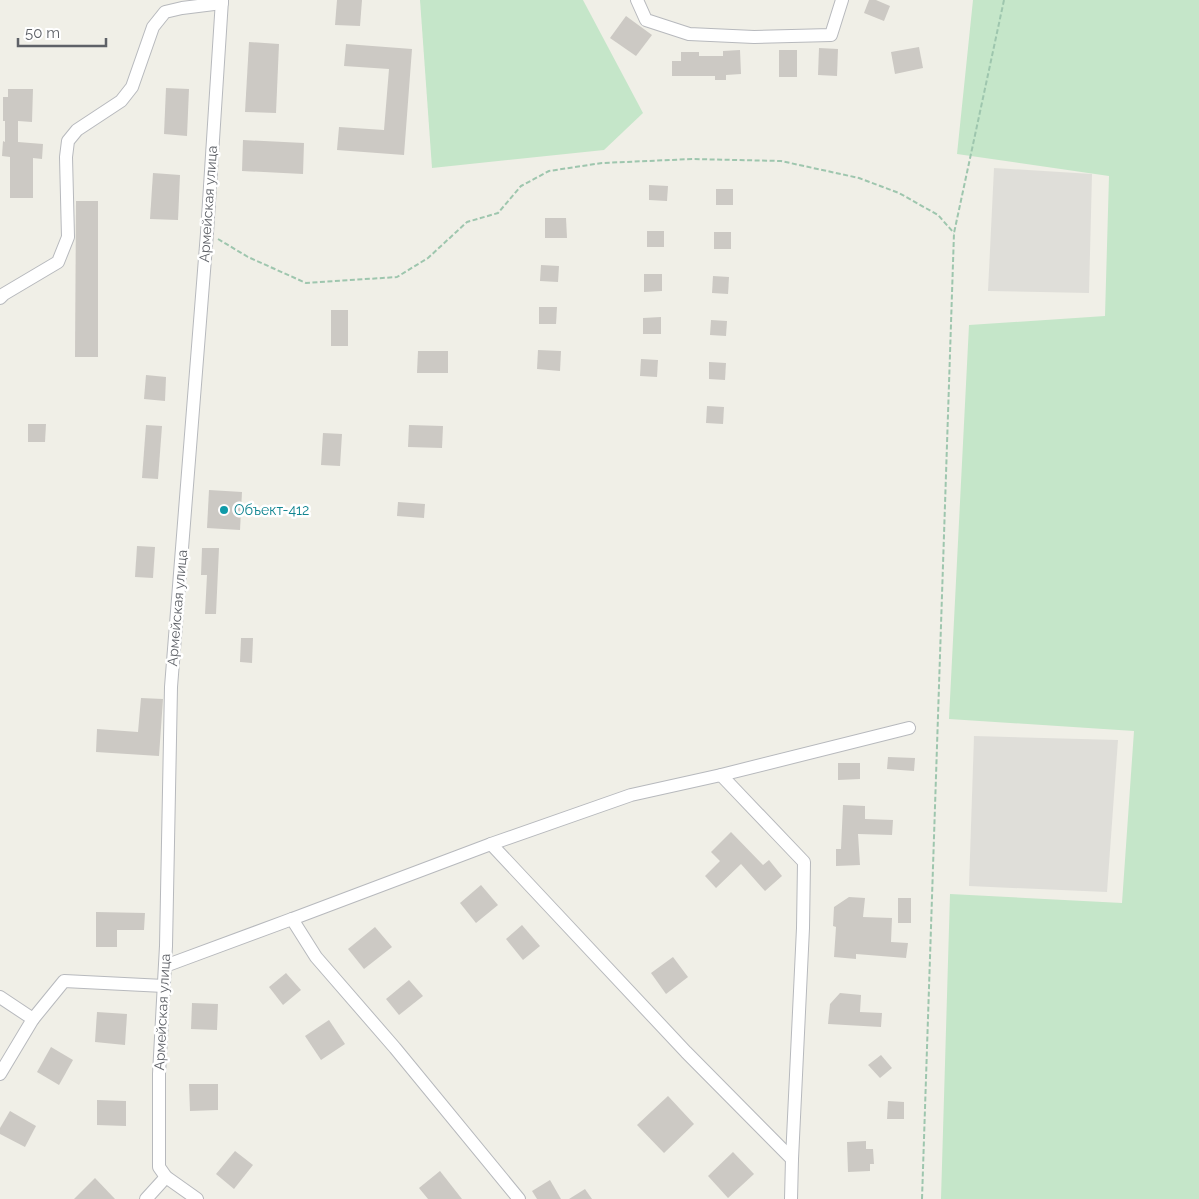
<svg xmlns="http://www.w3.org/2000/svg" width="1199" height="1199" viewBox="0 0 1199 1199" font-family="Raleway,sans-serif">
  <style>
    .industrial { fill: #dfded9 }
    .green { fill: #c5e6c9 }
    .building { fill: #ccc9c4 }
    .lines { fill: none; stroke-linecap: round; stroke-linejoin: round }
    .minor-casing { stroke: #b7b9bd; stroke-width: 14 }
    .path { stroke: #9ec6ae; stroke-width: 2; stroke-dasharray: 5 2.5; stroke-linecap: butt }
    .minor { stroke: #fff; stroke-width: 12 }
    .culture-dot { fill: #0f9aa8; stroke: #fff; stroke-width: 2 }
    .labels { text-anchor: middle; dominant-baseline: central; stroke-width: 5; stroke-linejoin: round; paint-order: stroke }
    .street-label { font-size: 14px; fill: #5e6167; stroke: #fff }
    .culture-label { font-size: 14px; fill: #0d838f; stroke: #fff; text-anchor: start }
  </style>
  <rect width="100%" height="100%" fill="#f0efe7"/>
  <g class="industrial">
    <polygon points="994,168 1092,174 1089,293 988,291"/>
    <polygon points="974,736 1118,740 1107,892 969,886"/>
  </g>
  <g class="green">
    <polygon points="420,0 583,0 643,113 604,150 432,168"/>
    <polygon points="973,0 1199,0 1199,1199 941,1199 950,894 1122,903 1134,731 949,719 969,325 1105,316 1109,176 957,154"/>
  </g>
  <g class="building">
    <polygon points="337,0 362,0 360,26 335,25"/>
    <polygon points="869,0 876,0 890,6 884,21 864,13"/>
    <polygon points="626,16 652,35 636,56 610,38"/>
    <polygon points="249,42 279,44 276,113 245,112"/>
    <polygon points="346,44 412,49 404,155 337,150 339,127 384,130 389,69 344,66"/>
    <polygon points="919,47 923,68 895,74 891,52"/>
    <polygon points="819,48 838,49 837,76 818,75"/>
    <polygon points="740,50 741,74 726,75 726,80 715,80 715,76 672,76 672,61 681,61 681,52 699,52 699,56 723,56 723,51"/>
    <rect x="779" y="50" width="18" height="27"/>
    <polygon points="166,88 189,89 187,136 164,134"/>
    <polygon points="8,89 33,89 32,122 18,121 18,142 43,144 42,159 33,158 33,198 10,198 10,157 2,156 3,141 5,142 5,121 3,121 3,97 8,97"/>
    <polygon points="243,140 304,143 303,174 242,171"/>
    <polygon points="153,173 180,175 178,220 150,219"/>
    <polygon points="649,185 668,186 667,201 649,200"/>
    <rect x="716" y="189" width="17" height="16"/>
    <polygon points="76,201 98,201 98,357 75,357"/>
    <polygon points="545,218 566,218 567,238 545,238"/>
    <rect x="647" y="231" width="17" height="16"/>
    <rect x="714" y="232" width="17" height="17"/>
    <polygon points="541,265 559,266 558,282 540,281"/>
    <polygon points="644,274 662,274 662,291 644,292"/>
    <polygon points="713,276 729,277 728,294 712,293"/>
    <polygon points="539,307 557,307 556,324 539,324"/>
    <rect x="331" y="310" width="17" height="36"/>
    <polygon points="661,317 661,334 643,334 643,318"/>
    <polygon points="711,320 727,321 726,336 710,335"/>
    <polygon points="538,350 561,351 560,371 537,369"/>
    <polygon points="418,351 448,351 448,373 417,373"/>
    <polygon points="641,359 658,360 657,377 640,376"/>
    <polygon points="709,362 726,363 725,380 709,379"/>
    <polygon points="146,375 166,377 165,401 144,399"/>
    <polygon points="707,406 724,407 723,424 706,423"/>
    <polygon points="28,424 46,424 45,442 28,442"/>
    <polygon points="146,425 162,426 158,479 142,478"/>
    <polygon points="409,425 443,426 442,448 408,447"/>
    <polygon points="323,433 342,434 340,466 321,465"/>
    <polygon points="209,490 242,492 240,530 207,528"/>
    <polygon points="398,502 425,504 424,518 397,516"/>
    <polygon points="137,546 155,547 153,578 135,577"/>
    <polygon points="202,548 219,548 216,614 205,614 207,575 201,575"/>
    <polygon points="241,638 253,638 252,663 240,662"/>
    <polygon points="141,698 163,699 159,756 96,752 97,729 138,732"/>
    <polygon points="888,757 915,758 914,771 887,769"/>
    <polygon points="838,763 860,763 860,779 838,780"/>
    <polygon points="843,805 865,806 865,819 893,820 892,835 858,834 860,865 836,866 836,849 841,849"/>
    <polygon points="731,832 763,865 769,860 782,876 765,891 741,864 716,888 705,876 720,861 711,852"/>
    <polygon points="481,885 498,905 476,923 460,903"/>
    <polygon points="849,897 865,898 863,917 892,918 891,942 908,943 906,958 856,954 856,959 834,957 836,927 833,926 834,907"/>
    <rect x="898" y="898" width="13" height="25"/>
    <polygon points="96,912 145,913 144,930 117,930 117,947 96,947"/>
    <polygon points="522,925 540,946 523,960 506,939"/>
    <polygon points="375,927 392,947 364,969 348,949"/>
    <polygon points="673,957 688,977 666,994 651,973"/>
    <polygon points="286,973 301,990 283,1005 269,987"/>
    <polygon points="409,980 423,996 399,1015 386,999"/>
    <polygon points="840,993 861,995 860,1012 882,1013 881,1027 828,1024 830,1004"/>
    <polygon points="192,1003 218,1004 217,1030 191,1029"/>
    <polygon points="97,1012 127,1014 125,1045 95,1042"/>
    <polygon points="329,1020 345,1044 321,1060 305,1036"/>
    <polygon points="51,1047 73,1060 59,1085 37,1072"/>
    <polygon points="881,1055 892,1068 880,1078 868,1065"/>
    <polygon points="189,1084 218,1084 218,1110 190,1111"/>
    <polygon points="668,1096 694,1124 664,1153 637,1125"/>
    <polygon points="97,1100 126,1101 126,1126 97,1125"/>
    <polygon points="888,1101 904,1102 904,1119 887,1119"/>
    <polygon points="10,1111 36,1126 25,1147 0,1134 0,1128"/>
    <polygon points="866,1141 866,1149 873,1149 874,1164 870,1164 870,1171 848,1172 847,1142"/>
    <polygon points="235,1151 253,1165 234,1189 216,1174"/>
    <polygon points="733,1152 754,1174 728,1198 708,1176"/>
    <polygon points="440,1171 462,1199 428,1199 419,1188"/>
    <polygon points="95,1178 115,1199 74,1199"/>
    <polygon points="550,1180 561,1199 537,1199 532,1191"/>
    <polygon points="585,1189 592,1199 569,1199"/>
  </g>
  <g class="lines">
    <g class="minor-casing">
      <g id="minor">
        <polyline points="637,0 646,20 689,34 754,37 831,35 842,0"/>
        <polyline points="0,298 4,294 58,262 68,237 66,157 68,141 77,130 121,101 132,87 153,27 165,12 182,8 222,3"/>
        <polyline points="721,775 909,728"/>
        <polyline points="491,844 631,795 721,775 804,862 803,928 792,1159"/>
        <polyline points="292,919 491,844 686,1052 792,1159 791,1199"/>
        <polyline points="165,966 292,919 316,957 395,1048 519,1199"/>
        <polyline points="0,997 33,1019 0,1074"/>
        <polyline points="33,1019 64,981 164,986"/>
        <polyline points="146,1199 166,1177"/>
        <polyline points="197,1199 166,1177 159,1167 159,1074 166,946 171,687 207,233 222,0"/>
      </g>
    </g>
    <g class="path">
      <polyline points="218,239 248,257 306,283 397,277 428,258 467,222 498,213 521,186 549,171 602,163 693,159 781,161 859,178 899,193 938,215 954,233"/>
      <polyline points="922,1199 954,233 1004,0"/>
    </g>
    <use href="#minor" class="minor"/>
  </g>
  <circle class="culture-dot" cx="224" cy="510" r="5"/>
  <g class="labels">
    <g class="street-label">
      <text transform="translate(208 204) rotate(-86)">Армейская улица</text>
      <text transform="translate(177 608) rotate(-85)">Армейская улица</text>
      <text transform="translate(162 1012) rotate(-87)">Армейская улица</text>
    </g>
    <g class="culture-label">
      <text x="234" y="510">Объект-412</text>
    </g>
  </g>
  <path d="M18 38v8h88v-8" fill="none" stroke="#5e6167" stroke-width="2.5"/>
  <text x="25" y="38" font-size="15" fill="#5e6167" stroke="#ffffff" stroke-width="4" paint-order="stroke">50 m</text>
</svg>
